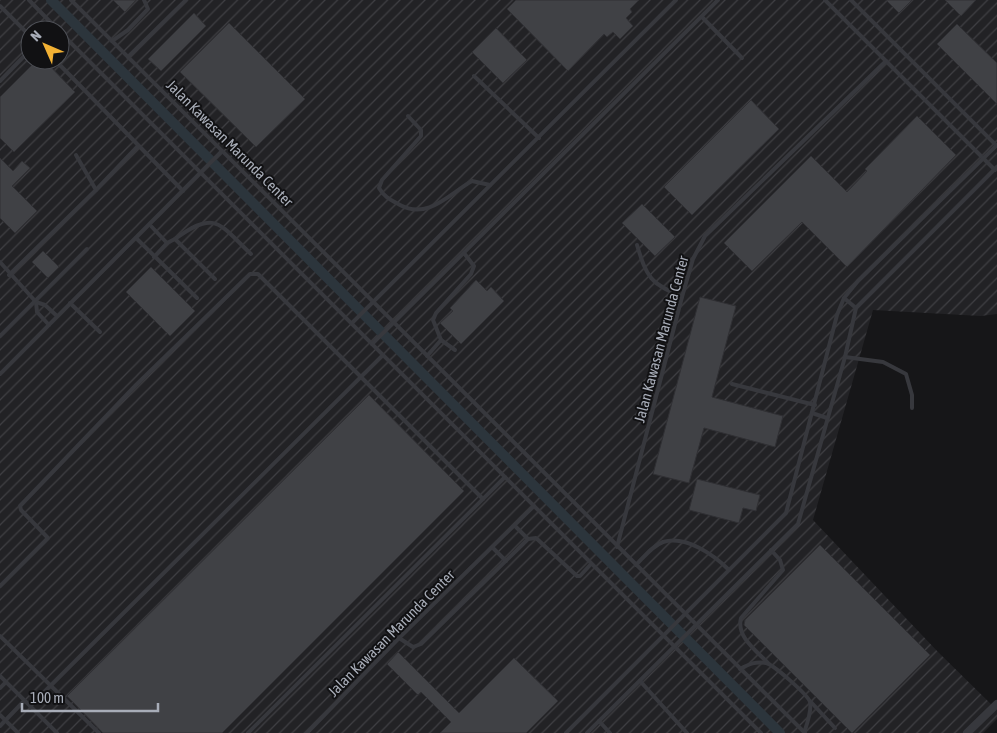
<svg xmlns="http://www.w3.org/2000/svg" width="997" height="733" viewBox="0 0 997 733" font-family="'Asap Condensed',sans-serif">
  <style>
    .industrial { fill: url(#industrial-furrows); fill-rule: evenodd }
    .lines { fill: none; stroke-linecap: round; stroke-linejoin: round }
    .canal { stroke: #2c353c; stroke-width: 10 }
    .building { fill: #404145; stroke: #303034 }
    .service { stroke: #37383d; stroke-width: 4 }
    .minor { stroke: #37383d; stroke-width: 8 }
    .labels { text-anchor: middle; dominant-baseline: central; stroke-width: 4; stroke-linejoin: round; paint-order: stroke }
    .street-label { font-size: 15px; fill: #a8adb8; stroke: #111113 }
  </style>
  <defs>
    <pattern id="industrial-furrows" width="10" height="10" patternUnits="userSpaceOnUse" patternTransform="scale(1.25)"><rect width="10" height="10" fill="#222225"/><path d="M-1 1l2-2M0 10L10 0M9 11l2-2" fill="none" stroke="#3f3f43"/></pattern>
  </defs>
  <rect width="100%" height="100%" fill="#161618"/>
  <path class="industrial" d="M0,0h997v314l-16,2 -108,-6 -60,210 125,132 59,58v9l-14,14h-983zM30,30h30v30h-30z"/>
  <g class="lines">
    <polyline class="canal" points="51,0 780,733"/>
  </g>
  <g class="building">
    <polygon points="113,0 136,0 125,12"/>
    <polygon points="516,0 639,0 630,9 632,12 626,18 633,26 620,39 613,32 607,37 604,34 568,71 507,9"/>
    <polygon points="886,0 912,0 899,13"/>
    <polygon points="945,0 976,0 961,16"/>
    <polygon points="194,13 206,26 161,71 148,59"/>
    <polygon points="229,23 305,99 256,147 180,72"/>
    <polygon points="957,24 997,63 997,104 937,44"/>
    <polygon points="496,28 527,60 503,83 472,52"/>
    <polygon points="37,60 44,60 75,92 14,152 0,138 0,97"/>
    <polygon points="751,100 779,129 692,215 664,187"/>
    <polygon points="917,116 956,155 847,267 802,222 752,271 724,243 811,156 847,192 867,171 865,169"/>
    <polygon points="0,158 13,171 22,161 30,168 12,186 37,211 15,233 0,218"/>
    <polygon points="642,204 675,237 655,256 622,223"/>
    <polygon points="43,251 59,267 48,278 32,262"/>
    <polygon points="151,267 195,311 170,336 126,292"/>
    <polygon points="476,280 487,291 491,287 504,301 461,344 440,323 453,311 450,308"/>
    <polygon points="700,297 736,306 712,397 783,416 775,447 704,428 689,483 653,474"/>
    <polygon points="369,395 464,491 222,733 103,733 67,696"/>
    <polygon points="697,479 760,495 756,511 743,508 739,523 689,510"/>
    <polygon points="820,545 930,655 852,733 744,625 745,620"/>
    <polygon points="398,652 459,713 514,658 558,701 526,733 440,733 451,722 421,692 418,695 387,664"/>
  </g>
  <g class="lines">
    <g class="service">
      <polyline points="29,0 58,30"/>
      <polyline points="71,0 805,733"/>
      <polyline points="825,0 995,170"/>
      <polyline points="851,0 997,146"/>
      <polyline points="0,6 30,36"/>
      <polyline points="702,17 742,58"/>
      <polyline points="60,32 761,733"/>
      <polyline points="112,41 128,30 148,9 144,0"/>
      <polyline points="128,57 186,0"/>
      <polyline points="55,60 183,191"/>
      <polyline points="474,76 539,138"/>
      <polyline points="0,81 30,50"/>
      <path d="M408,116l13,14v6l-39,44 -3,8c5,9 12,12 21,17 28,15 49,-11 72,-24l18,4"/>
      <polyline points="96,190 138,146"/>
      <polyline points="150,225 167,243"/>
      <polyline points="136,238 197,298"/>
      <path d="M175,239c41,-30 44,-15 76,15"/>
      <path d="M637,245c10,33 13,38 45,52"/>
      <polyline points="154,257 167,243 175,239 215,279"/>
      <polyline points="0,262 36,302 45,305 57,316"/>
      <polyline points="9,275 96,190 76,155"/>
      <polyline points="844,298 856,308"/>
      <polyline points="36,302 37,312 49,325"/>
      <polyline points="70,303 100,332"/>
      <polyline points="352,323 676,0"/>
      <polyline points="0,336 87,249"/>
      <polyline points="441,340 455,350"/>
      <polyline points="372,344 718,0"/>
      <polyline points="427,356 441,340 433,320 436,313 471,274 474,266 464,253"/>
      <polyline points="845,357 883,362 906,374 912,395 912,408"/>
      <polyline points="0,374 222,151"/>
      <polyline points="732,384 815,405"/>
      <polyline points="812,413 827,418"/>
      <polyline points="528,539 536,538 577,576 580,576 591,564"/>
      <polyline points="617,547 682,297 693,259 705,236 886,61"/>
      <polyline points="493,548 506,561"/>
      <path d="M636,565c8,-8 16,-19 27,-23 23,-7 51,13 66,28"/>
      <polyline points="0,586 48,538 21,510 20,506 136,385 250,274 258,274 483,499"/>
      <polyline points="0,636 99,733"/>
      <polyline points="399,638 413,647 421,644 523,544 528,539 515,526"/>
      <path d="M769,664c-12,-13 -33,-27 -28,-46l42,-48 -3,-10 -9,-10"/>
      <path d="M740,669c9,-5 16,-8 26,-6 8,2 42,32 44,39 2,9 -3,22 -6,31"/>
      <polyline points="0,676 57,733"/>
      <polyline points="640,681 687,733"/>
      <polyline points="0,688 6,682"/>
      <polyline points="810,701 835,728"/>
      <polyline points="30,706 383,355"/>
      <polyline points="0,715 18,733"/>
      <polyline points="599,721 610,733"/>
      <polyline points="0,726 24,701"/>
      <polyline points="248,733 505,477"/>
      <polyline points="307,733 399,638 534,506"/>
      <polyline points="566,733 786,513 837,315 844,298 858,281 997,145"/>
      <polyline points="587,733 798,524 845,357 856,308 997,167"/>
    </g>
    <polyline class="minor" points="967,733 997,704"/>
  </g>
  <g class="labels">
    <g class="street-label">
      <text transform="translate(230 143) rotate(45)">Jalan Kawasan Marunda Center</text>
      <text transform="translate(661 339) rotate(-75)">Jalan Kawasan Marunda Center</text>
      <text transform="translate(391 633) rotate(-45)">Jalan Kawasan Marunda Center</text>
    </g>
  </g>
  <g transform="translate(45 45) rotate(315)"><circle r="24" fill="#111113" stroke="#4d4f55"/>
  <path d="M0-4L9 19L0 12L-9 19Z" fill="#f2b134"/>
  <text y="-8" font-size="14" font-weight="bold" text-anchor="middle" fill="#a8adb8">N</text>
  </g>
  <path d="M22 703v8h136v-8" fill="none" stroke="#a8adb8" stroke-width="2.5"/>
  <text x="30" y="703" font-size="15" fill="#a8adb8" stroke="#111113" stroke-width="4" paint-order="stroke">100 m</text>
</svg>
